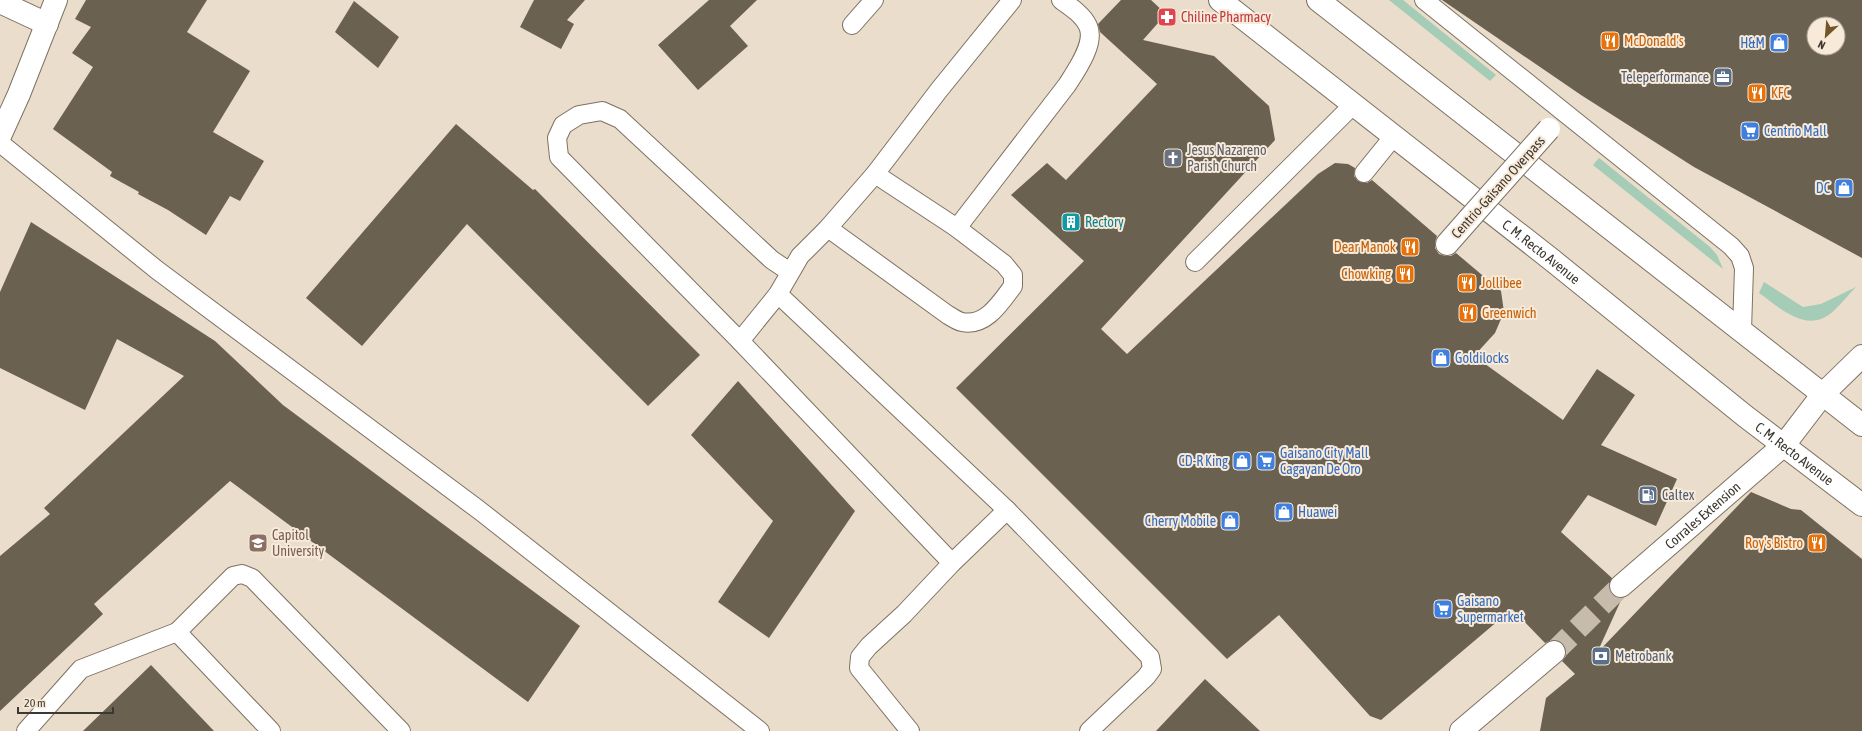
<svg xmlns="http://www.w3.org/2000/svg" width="1862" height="731" viewBox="0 0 1862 731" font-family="'Asap Condensed',sans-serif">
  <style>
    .green { fill: #a4ccb6 }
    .building { fill: #6b6151; fill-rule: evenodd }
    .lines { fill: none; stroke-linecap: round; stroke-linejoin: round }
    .secondary-tunnel { stroke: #c7bcac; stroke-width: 22; stroke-dasharray: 22 11; stroke-linecap: butt }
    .lane-casing { stroke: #7d7161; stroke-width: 20 }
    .street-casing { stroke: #7d7161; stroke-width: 24 }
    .secondary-casing { stroke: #7d7161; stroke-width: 24 }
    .highway-casing { stroke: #7d7161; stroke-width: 24 }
    .lane { stroke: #fff; stroke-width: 18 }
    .street { stroke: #fff; stroke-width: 22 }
    .secondary { stroke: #fff; stroke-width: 22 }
    .highway { stroke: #fff; stroke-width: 22 }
    .street-bridge-casing { stroke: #7d7161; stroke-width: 24; stroke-linecap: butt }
    .street-bridge { stroke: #fff; stroke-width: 22 }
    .labels { text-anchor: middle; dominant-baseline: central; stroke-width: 4; stroke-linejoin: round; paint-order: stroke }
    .health-label { font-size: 14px; fill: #be3a42; stroke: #f8ead8; text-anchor: start }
    .food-label { font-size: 14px; fill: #c56008; stroke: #f8ead8; text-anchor: start }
    .shop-label { font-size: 14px; fill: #366cbe; stroke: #f8ead8; text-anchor: start }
    .service-label { font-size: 14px; fill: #4e5e75; stroke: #f8ead8; text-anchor: start }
    .worship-label { font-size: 14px; fill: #5b616d; stroke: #f8ead8; text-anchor: start }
    .street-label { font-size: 14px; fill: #3d3831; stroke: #f8ead8 }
    .culture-label { font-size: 14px; fill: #0d838f; stroke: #f8ead8; text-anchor: start }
    .education-label { font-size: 14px; fill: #785e54; stroke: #f8ead8; text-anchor: start }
  </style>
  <rect width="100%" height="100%" fill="#eaddcb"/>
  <g class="green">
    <polygon points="1389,0 1403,0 1496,75 1490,81"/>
    <polygon points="1599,158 1710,247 1717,255 1723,269 1593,165"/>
    <path d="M1764,282l39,25 18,-3 35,-17c-9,9 -17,20 -26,27 -25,19 -51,-7 -71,-21z"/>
  </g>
  <g class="building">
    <polygon points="86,0 207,0 187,32 250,71 213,132 264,161 240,201 230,196 206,235 168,210 138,194 139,192 110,176 112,172 53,129 93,67 72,53 91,27 75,19"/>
    <polygon points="534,0 585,0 567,20 574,24 561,49 520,27"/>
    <polygon points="709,0 757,0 730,26 748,46 698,90 658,45"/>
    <polygon points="1121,0 1151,0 1166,14 1143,40 1214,56 1269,106 1275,140 1101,329 1127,354 1318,174 1335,163 1348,164 1355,168 1354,176 1358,181 1367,183 1372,180 1437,236 1435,242 1435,248 1439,254 1445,256 1451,256 1456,253 1501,291 1504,312 1495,333 1474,356 1563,420 1597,369 1635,395 1601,445 1677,479 1656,526 1588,495 1561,532 1612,578 1609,588 1611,594 1617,598 1622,598 1597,653 1751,492 1791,509 1801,510 1862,559 1862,731 1540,731 1546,698 1575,674 1562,661 1566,656 1566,650 1563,644 1559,640 1552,640 1545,643 1512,609 1381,720 1370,716 1279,615 1227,659 956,388 1084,261 1011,195 1047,163 1066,180 1157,84 1100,32 1098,24"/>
    <path d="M1442,0h420v258l-168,-91 -113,-72zM1814,24h24v24h-24z"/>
    <polygon points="354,1 399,37 378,68 335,32"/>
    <polygon points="456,124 533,190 535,189 700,355 648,406 467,224 362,346 306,298"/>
    <polygon points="31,222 215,341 283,405 580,626 528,702 230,481 94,604 103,614 0,711 0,556 50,514 44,508 184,376 117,339 85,410 0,368 0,292"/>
    <polygon points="738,381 855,511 769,638 718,602 773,521 691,435"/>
    <polygon points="151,665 214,731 83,731"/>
    <polygon points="1205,679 1260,731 1156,731"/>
  </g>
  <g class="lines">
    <polyline class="secondary-tunnel" points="1554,652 1621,586"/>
    <g class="lane-casing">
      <g id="lane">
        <polyline points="1424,0 1731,246 1740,256 1744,268 1742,330"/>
        <polyline points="852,25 874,0"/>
        <polyline points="0,143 157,270 479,510 760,731"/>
        <polyline points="1364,173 1394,136"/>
        <path d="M828,228l120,87c4,2 9,6 14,7 24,5 39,-20 51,-36v-11l-9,-11 -47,-36 -82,-54"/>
        <path d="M957,228l110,-143c9,-14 29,-42 21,-59 -5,-11 -17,-19 -27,-26"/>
        <polyline points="1195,262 1353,105"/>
        <polyline points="790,272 772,260 620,119 602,111 579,115 563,125 557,138 559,157 740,341 778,294 800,256 828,228 875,174 939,90 1012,0"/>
        <polyline points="778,294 1007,510 1150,657 1152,669 1146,677 1089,731"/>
        <polyline points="740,341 952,563"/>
        <polyline points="177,632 233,576 242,574 252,578 401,731"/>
        <polyline points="26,731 81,669 177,632 271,731"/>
        <polyline points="910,731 859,668 860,657 869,646 904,614 952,563 1007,510"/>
      </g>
    </g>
    <g class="street-casing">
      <g id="street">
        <polyline points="0,2 47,24"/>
        <polyline points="1447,244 1469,219"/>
      </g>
    </g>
    <g class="secondary-casing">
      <g id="secondary">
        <polyline points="0,136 19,94 56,0"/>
        <path id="s1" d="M1621,586l163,-141 39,-51 39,-38"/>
        <polyline points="1461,731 1554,652"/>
      </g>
    </g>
    <g class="highway-casing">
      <g id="highway">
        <path id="s2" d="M1220,0l332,260 193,156 117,89"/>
        <polyline points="1318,0 1862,425"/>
      </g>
    </g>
    <use href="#lane" class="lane"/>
    <use href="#street" class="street"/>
    <use href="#secondary" class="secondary"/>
    <use href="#highway" class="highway"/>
    <g class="street-bridge-casing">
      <polyline id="street-bridge" points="1469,219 1549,129"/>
    </g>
    <use href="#street-bridge" class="street-bridge"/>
  </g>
  <defs>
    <g id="pharmacy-square" transform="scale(1)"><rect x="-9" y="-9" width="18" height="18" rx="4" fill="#e0444e" stroke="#f8ead8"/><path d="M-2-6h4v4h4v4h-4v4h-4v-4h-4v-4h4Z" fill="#fff"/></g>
    <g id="restaurant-square" transform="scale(1)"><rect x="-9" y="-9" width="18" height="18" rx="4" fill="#e8710a" stroke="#f8ead8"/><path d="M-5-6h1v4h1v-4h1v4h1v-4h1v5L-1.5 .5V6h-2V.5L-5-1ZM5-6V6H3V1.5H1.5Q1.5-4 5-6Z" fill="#fff"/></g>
    <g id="shop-square" transform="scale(1)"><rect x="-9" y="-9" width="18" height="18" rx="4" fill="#3f7fe0" stroke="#f8ead8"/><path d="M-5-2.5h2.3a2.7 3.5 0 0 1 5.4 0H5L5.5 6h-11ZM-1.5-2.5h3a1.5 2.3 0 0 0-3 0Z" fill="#fff"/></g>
    <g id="office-square" transform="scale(1)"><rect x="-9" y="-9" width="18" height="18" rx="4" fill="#5c6f8a" stroke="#f8ead8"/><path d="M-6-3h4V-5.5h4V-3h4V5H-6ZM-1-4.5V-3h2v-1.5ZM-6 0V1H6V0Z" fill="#fff"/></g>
    <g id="supermarket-square" transform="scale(1)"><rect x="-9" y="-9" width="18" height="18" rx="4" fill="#3f7fe0" stroke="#f8ead8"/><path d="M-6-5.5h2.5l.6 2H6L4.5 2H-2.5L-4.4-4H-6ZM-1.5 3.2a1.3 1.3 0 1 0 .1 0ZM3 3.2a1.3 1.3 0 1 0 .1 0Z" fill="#fff"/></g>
    <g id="church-square" transform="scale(1)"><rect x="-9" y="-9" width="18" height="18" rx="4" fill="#6b7280" stroke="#f8ead8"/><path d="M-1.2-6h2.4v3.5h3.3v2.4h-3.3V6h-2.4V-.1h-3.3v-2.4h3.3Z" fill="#fff"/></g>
    <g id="building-square" transform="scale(1)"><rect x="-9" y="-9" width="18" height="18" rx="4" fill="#0f9aa8" stroke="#f8ead8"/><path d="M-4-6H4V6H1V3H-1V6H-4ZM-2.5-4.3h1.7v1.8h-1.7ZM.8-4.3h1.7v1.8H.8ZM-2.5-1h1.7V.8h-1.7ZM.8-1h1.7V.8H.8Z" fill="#fff"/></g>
    <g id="fuel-square" transform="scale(1)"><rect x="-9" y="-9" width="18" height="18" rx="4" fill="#5c6f8a" stroke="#f8ead8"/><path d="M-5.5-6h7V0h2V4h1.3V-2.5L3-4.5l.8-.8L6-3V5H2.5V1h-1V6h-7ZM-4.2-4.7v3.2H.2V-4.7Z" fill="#fff"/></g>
    <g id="university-square" transform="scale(1)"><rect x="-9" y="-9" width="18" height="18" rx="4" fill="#8d6e63" stroke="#f8ead8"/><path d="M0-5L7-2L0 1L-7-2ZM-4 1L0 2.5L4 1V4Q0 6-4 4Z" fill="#fff"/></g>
    <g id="bank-square" transform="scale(1)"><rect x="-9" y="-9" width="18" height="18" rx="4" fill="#5c6f8a" stroke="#f8ead8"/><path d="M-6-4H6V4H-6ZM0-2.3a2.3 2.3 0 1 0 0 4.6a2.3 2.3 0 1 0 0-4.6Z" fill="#fff"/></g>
  </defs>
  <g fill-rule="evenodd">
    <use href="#pharmacy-square" x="1167" y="17"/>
    <use href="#restaurant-square" x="1610" y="41"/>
    <use href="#shop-square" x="1779" y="43"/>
    <use href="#office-square" x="1723" y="77"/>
    <use href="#restaurant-square" x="1757" y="93"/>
    <use href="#supermarket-square" x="1750" y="131"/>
    <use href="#church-square" x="1173" y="158"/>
    <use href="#shop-square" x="1844" y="188"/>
    <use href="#building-square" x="1071" y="222"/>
    <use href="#restaurant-square" x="1410" y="247"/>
    <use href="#restaurant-square" x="1405" y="274"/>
    <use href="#restaurant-square" x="1467" y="283"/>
    <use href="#restaurant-square" x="1468" y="313"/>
    <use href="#shop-square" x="1441" y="358"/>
    <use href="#shop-square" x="1242" y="461"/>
    <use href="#supermarket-square" x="1266" y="461"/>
    <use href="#fuel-square" x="1648" y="495"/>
    <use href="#shop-square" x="1284" y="512"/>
    <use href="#shop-square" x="1230" y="521"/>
    <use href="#university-square" x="258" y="543"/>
    <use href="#restaurant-square" x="1817" y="543"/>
    <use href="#supermarket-square" x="1443" y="609"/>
    <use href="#bank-square" x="1601" y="656"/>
  </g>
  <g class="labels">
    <g class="health-label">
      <text x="1181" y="17">Chiline Pharmacy</text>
    </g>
    <g class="food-label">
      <text x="1624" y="41">McDonald's</text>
      <text x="1771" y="93">KFC</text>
      <text x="1396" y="247" text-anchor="end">Dear Manok</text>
      <text x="1391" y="274" text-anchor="end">Chowking</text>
      <text x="1481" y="283">Jollibee</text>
      <text x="1482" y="313">Greenwich</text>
      <text x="1803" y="543" text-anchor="end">Roy's Bistro</text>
    </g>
    <g class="shop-label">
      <text x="1765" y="43" text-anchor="end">H&amp;M</text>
      <text x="1764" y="131">Centrio Mall</text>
      <text x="1830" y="188" text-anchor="end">DC</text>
      <text x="1455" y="358">Goldilocks</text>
      <text x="1280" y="453">Gaisano City Mall<tspan x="1280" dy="16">Cagayan De Oro</tspan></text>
      <text x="1228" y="461" text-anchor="end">CD-R King</text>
      <text x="1298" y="512">Huawei</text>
      <text x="1216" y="521" text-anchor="end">Cherry Mobile</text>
      <text x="1457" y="601">Gaisano<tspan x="1457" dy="16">Supermarket</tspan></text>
    </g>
    <g class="service-label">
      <text x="1709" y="77" text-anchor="end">Teleperformance</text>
      <text x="1662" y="495">Caltex</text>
      <text x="1615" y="656">Metrobank</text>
    </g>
    <g class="worship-label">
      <text x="1187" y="150">Jesus Nazareno<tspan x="1187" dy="16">Parish Church</tspan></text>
    </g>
    <g class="street-label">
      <text transform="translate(1498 187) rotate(-48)">Centrio-Gaisano Overpass</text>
      <text stroke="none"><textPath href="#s2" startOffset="408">C. M. Recto Avenue</textPath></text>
      <text stroke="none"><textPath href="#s2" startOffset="732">C. M. Recto Avenue</textPath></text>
      <text stroke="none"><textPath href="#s1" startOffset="108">Corrales Extension</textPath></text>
    </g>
    <g class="culture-label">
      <text x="1085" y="222">Rectory</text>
    </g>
    <g class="education-label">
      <text x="272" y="535">Capitol<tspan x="272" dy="16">University</tspan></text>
    </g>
  </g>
  <g transform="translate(1826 36) rotate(206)"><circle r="19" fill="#f8ead8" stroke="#ada395"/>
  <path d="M0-3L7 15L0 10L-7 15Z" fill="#705628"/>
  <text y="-6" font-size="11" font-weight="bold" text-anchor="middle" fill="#3d3831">N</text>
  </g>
  <path d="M18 707v6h95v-6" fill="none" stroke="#3d3831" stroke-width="2"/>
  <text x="24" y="707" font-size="12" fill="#3d3831" stroke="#f8ead8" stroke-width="3" paint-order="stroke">20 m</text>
</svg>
